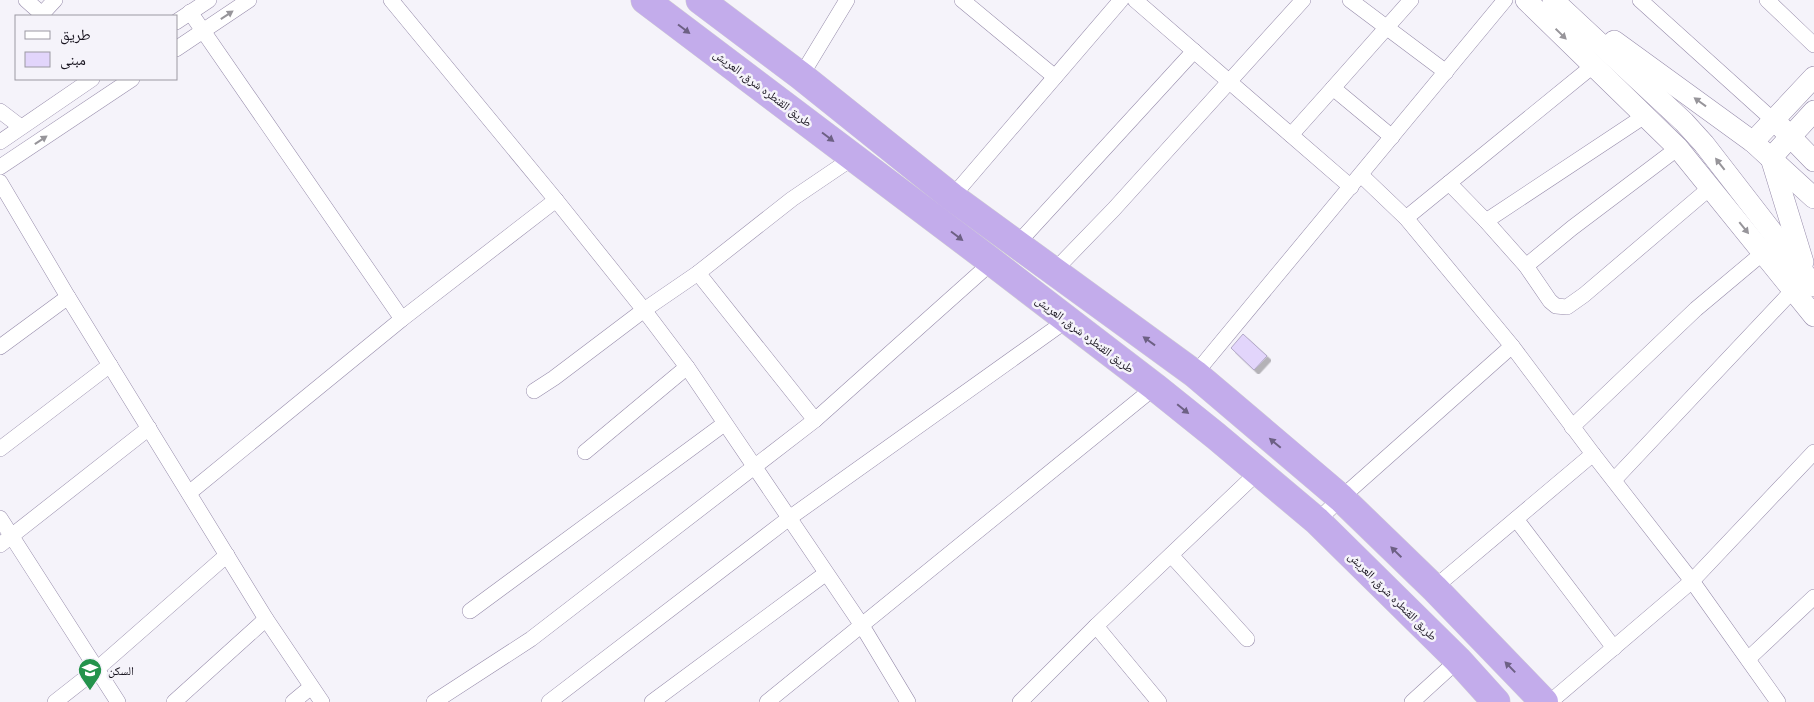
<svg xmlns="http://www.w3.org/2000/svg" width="1814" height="702" viewBox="0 0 1814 702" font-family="Poppins,'Noto Naskh Arabic',sans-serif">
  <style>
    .building { fill: #e2d5fb; stroke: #b1a7c6; filter: url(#shadow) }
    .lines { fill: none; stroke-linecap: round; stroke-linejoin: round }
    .street-casing { stroke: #978cab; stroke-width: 16 }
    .secondary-casing { stroke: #978cab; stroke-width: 22 }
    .highway-casing { stroke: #d1d0d2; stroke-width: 29 }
    .street { stroke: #fff; stroke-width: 15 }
    .secondary { stroke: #fff; stroke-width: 21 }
    .highway { stroke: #c3aceb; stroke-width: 28 }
    .oneway { fill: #97959a }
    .oneway2 { fill: #6d6084 }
    .labels { text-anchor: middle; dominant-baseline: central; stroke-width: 5; stroke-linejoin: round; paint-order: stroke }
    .street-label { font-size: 12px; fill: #17131e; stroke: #f5f3fa }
    .poi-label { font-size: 12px; fill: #17131e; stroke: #f5f3fa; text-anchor: start }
  </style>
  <defs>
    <filter id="shadow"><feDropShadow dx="4.5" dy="4.5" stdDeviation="0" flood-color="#0004"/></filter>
  </defs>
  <rect width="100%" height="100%" fill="#f5f3fa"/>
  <polygon class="building" points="1243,334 1267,356 1254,370 1231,348"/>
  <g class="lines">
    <g class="street-casing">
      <g id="street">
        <polyline points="26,0 44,16"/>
        <polyline points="391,0 556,200 644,310 687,367 861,624 908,702"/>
        <polyline points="962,0 1055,77"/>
        <polyline points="1135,0 1351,187"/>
        <polyline points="1350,0 1446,72"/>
        <polyline points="1640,0 1773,120"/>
        <polyline points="1767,0 1814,45"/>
        <polyline points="190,12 402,319"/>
        <polyline points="42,14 55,0"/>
        <polyline points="176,22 209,0"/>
        <polyline points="176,49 249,0"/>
        <polyline points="801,76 847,0"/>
        <polyline points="0,111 21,127"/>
        <polyline points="1291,135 1333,88"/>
        <polyline points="1392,137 1333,88 1411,0"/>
        <polyline points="0,142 92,79"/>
        <polyline points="0,167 132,79"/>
        <polyline points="1361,175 1406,218 1512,346 1593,454 1692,581 1778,702"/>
        <polyline points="0,182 68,297"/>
        <polyline points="1449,183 1594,65"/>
        <polyline points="952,197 1121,0"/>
        <polyline points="1406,218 1449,183 1486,221 1646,115"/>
        <polyline points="1486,221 1526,266 1550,301 1556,306 1567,307 1584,295 1711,187"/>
        <polyline points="1017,244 1194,51"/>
        <polyline points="1526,266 1572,228 1678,148"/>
        <polyline points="1054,271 1114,209 1303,0"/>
        <polyline points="698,273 815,420"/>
        <polyline points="0,347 68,297 266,619 322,702"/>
        <polyline points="1195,374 1505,0"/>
        <polyline points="534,391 554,378 644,310 698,273 792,199 854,157"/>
        <polyline points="1572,427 1696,309 1764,252"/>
        <polyline points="0,449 110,365"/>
        <polyline points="585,452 687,367"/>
        <polyline points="1614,480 1794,289"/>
        <polyline points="189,493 402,319 556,200"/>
        <polyline points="0,518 118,702"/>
        <polyline points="1516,519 1614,648"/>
        <polyline points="1317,521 1341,498 1512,346"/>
        <polyline points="0,545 149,428"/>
        <polyline points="1171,555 1247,639"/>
        <polyline points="1434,588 1593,454"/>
        <polyline points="470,611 724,424"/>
        <polyline points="1096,626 1159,702"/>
        <polyline points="1748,659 1814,597"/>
        <polyline points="55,702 97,669 227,555"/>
        <polyline points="174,702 266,619"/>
        <polyline points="293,702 311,687"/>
        <polyline points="434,702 531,639 815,420 992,262"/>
        <polyline points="549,702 788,519 1067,320"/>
        <polyline points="652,702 825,574"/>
        <polyline points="767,702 1155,387"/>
        <polyline points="1020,702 1096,626 1258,472"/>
        <polyline points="1412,702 1458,660"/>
        <polyline points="1550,702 1692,581 1814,452"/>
      </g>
    </g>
    <g class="secondary-casing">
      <g id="secondary">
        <polyline points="1526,0 1678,148 1814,316"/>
        <polyline points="1553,0 1684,122 1704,144 1814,286"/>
        <polyline points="1614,41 1753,142 1814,198"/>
        <polyline points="1781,127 1814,161"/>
        <polyline points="1753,142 1814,77"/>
        <polyline points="1803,262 1771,158 1814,111"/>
      </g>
    </g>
    <g class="highway-casing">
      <g id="highway">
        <polyline points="645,0 992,262 1155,387 1216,436 1317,521 1458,660 1496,702"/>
        <polyline points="700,0 801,76 952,197 1195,374 1341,498 1434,588 1544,702"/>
      </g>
    </g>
    <use href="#street" class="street"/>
    <use href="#secondary" class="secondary"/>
    <use href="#highway" class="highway"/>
  </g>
  <defs><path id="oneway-solid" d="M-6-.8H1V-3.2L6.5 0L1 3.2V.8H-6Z" transform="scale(1.25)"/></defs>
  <g class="oneway">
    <use href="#oneway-solid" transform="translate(227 15) rotate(-34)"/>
    <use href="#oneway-solid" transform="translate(1561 34) rotate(44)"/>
    <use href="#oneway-solid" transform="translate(1700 102) rotate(-144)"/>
    <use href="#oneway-solid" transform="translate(41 140) rotate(-34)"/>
    <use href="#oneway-solid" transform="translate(1720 164) rotate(-128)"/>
    <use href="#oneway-solid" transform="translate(1744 228) rotate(51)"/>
  </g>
  <g class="oneway2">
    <use href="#oneway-solid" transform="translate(684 29) rotate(37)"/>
    <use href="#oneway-solid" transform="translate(828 137) rotate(37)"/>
    <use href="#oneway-solid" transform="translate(957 236) rotate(37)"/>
    <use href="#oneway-solid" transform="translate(1149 341) rotate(-144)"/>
    <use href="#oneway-solid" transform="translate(1183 409) rotate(39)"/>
    <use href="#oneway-solid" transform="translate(1275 443) rotate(-140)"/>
    <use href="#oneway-solid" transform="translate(1396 552) rotate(-136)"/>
    <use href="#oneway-solid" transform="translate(1510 667) rotate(-134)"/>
  </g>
  <defs>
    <g id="school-pin" transform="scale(1.25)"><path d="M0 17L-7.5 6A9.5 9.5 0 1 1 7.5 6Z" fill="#24934c" stroke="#f5f3fa"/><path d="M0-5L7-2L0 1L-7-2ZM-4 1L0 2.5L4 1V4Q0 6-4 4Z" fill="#fff"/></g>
  </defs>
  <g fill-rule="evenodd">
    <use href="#school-pin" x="90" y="670"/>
  </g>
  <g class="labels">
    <g class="street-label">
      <text transform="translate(763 88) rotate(37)">طريق القنطره شرق, العريش</text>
      <text transform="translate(1085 334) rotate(37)">طريق القنطره شرق, العريش</text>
      <text transform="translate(1393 596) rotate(45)">طريق القنطره شرق, العريش</text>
    </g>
    <g class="poi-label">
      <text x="108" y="670">السكن</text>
    </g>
  </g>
  <rect x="15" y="15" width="162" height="65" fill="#f5f3fa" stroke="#9c99a2"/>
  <rect x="25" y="31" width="25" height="8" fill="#ffffff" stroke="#9c99a2"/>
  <text x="60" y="40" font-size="15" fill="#17131e">طريق</text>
  <rect x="25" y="52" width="25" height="15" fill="#e2d5fb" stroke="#9c99a2"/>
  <text x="60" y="65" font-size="15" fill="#17131e">مبنى</text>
</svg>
